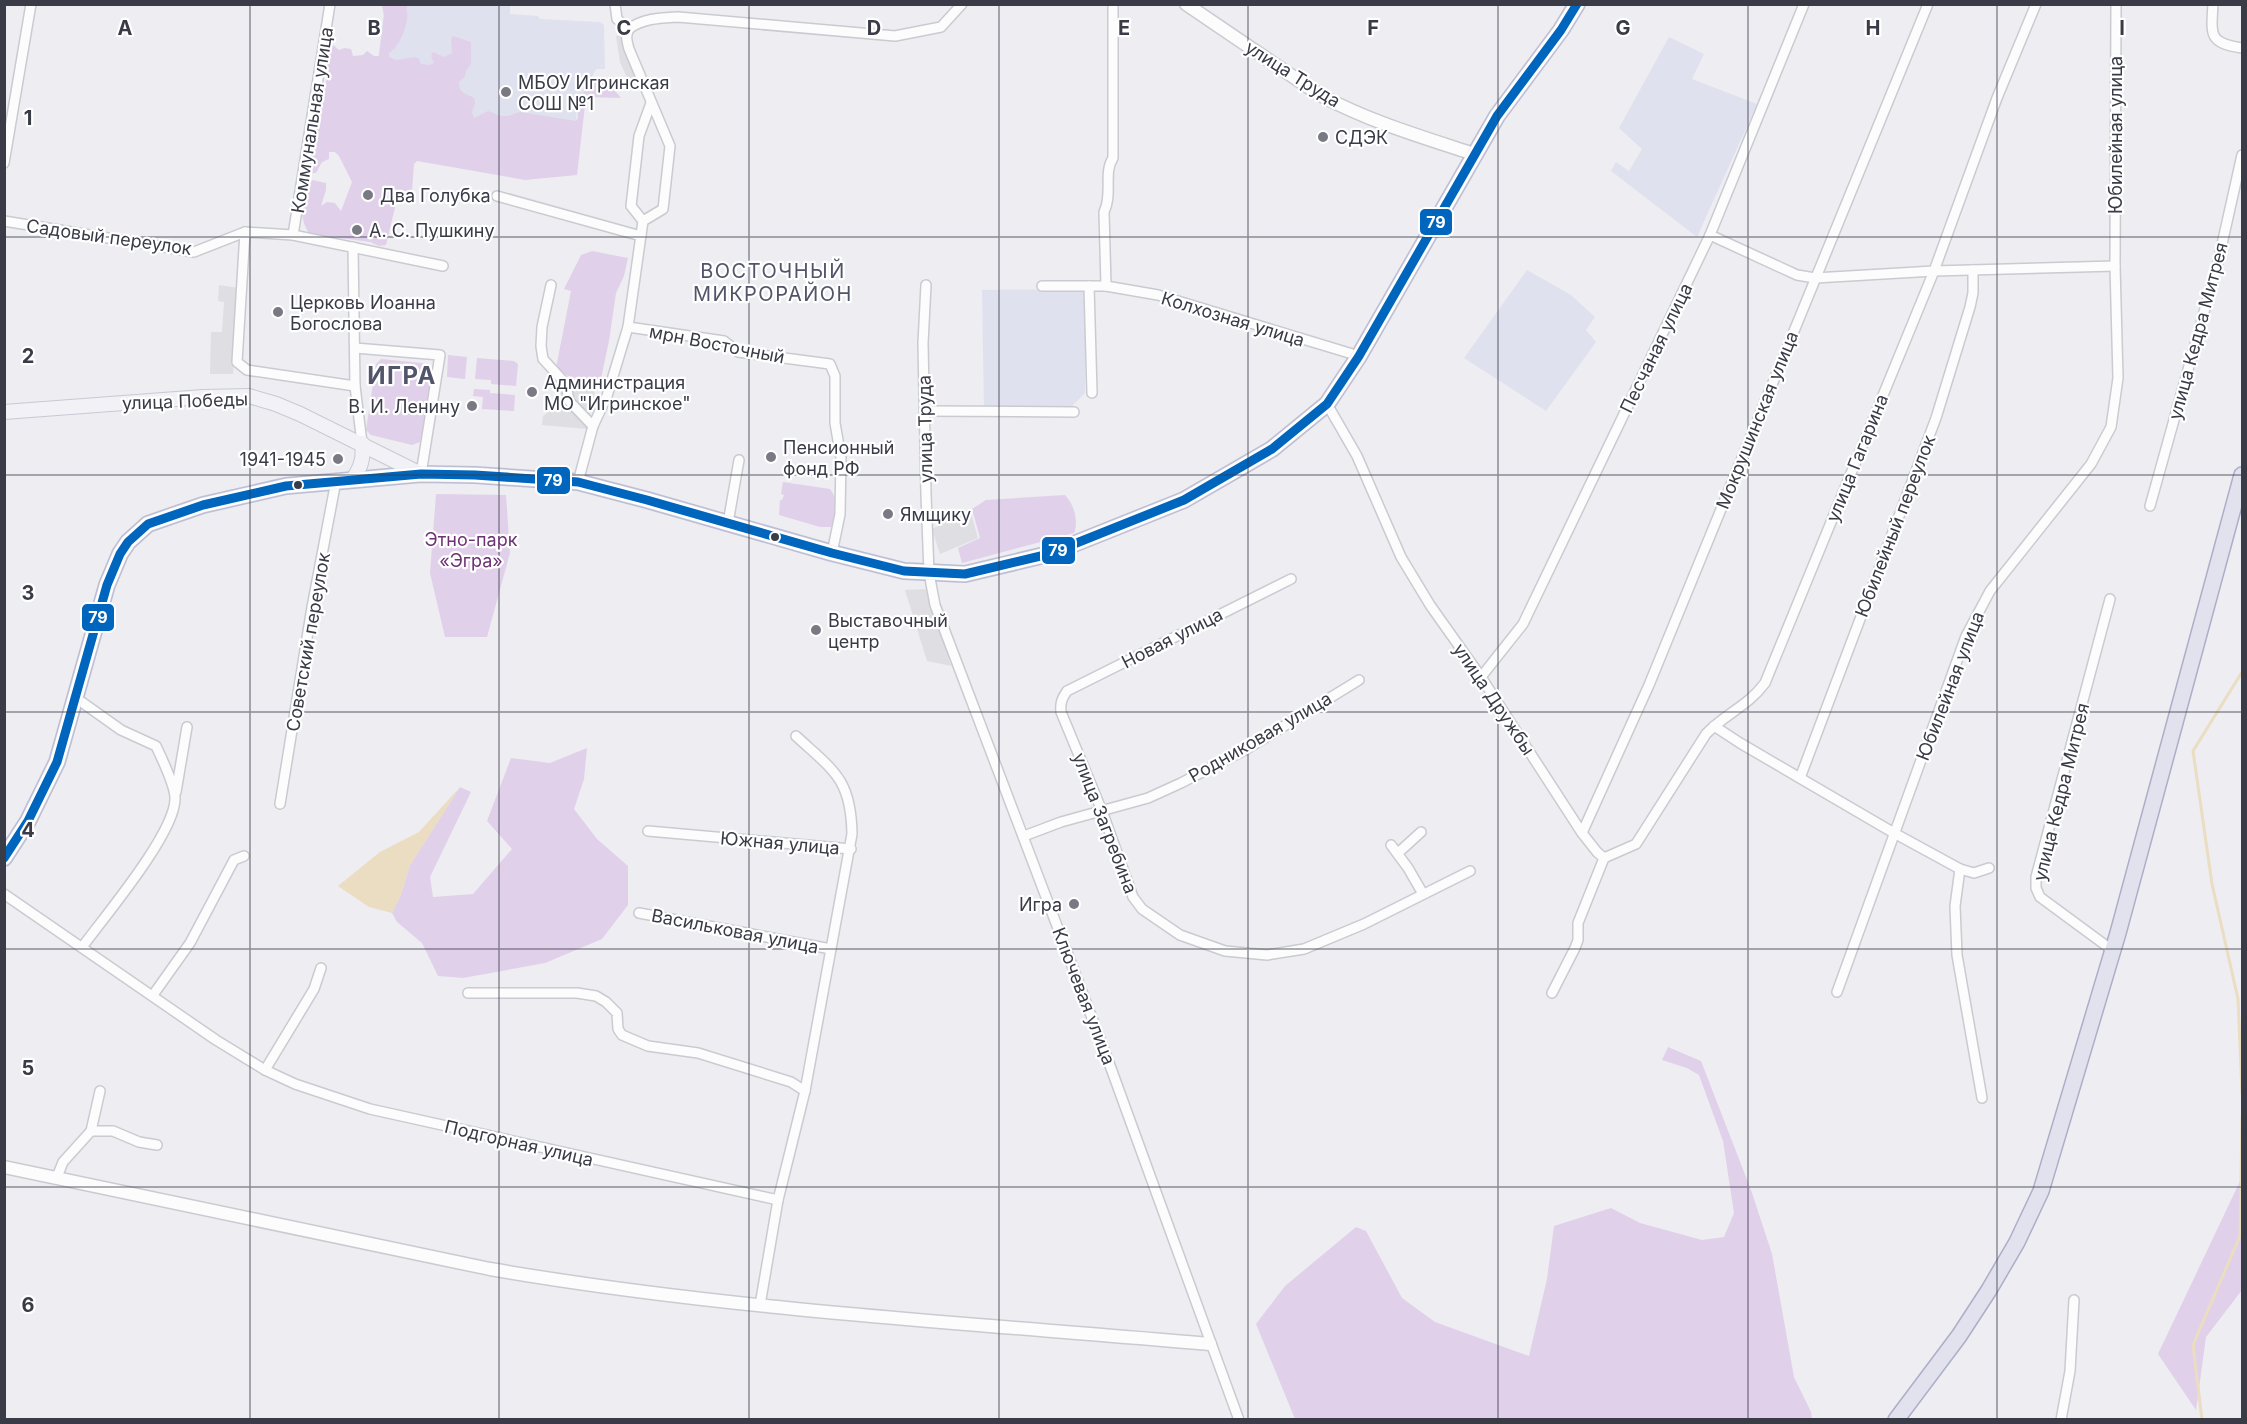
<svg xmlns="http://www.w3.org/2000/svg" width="2247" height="1424" viewBox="0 0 2247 1424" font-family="Inter,sans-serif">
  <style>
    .education { fill: #e0e1ee }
    .green { fill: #e1d0ea }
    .parking { fill: #dedee3 }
    .water { fill: #ebddc2 }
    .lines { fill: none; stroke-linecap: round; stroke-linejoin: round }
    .stream { stroke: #ebddc2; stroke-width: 3 }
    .minor-casing { stroke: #cacbd0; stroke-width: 12 }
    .tertiary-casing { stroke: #cacbd0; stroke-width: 15 }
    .secondary-casing { stroke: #c9c9d4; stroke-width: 16 }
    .primary-casing { stroke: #bdbed2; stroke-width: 18 }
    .trunk-casing { stroke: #acaec7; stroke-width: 18 }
    .minor { stroke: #fcfcfd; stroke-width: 9 }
    .tertiary { stroke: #fcfcfd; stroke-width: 12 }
    .secondary { stroke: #f1f1f6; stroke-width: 14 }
    .primary { stroke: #e6e6f1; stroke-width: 15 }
    .trunk { stroke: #e1e2ee; stroke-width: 15 }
    .bus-1-casing { stroke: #fff; stroke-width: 14 }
    .bus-1 { stroke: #0065bd; stroke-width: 9 }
    .grid { fill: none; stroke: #393b47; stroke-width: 1.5; stroke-opacity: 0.55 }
    .poi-dot { fill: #787983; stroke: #fff; stroke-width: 2 }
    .bus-dot { fill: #393b47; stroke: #fff; stroke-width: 2 }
    .labels { text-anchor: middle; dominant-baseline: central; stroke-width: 4.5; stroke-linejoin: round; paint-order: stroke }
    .street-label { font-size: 18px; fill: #393b47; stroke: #fff }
    .poi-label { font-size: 18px; fill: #393b47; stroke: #fff; text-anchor: start }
    .park-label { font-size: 18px; fill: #6c3274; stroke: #fff }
    .neighbourhood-label { font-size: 20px; letter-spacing: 1.5px; fill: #525569; stroke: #fff }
    .district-label { font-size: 24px; font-weight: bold; letter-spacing: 1.5px; fill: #525569; stroke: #fff }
    .grid-label { font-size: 20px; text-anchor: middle; font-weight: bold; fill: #393b47; stroke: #fff; stroke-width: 4.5; stroke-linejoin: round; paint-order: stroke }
    .line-badge { stroke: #fff; stroke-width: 2 }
    .badge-label { font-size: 16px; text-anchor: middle; font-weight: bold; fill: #fff }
  </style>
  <rect width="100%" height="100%" fill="#ededf2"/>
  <g class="education">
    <polygon points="385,5 510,5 510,14 538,16 540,19 600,22 604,25 605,69 596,69 577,106 573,175 529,164 378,61"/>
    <polygon points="1669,37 1704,54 1692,79 1757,104 1697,237 1611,171 1616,162 1629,171 1642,149 1619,128"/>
    <polygon points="1527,270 1571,295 1595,317 1586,330 1596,342 1546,411 1464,358"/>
    <polygon points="1077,289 1085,293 1085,393 1072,406 984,408 982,290"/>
  </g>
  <g class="green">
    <path d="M382,5h25c-1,6 1,8 0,14 -1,11 -9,29 -18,34v4l7,3 20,-3 3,2 2,5 8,1 5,-2 -3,-7 2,-4 11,5 8,-4 -1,-14 2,-3 18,6v22l-5,7 -1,6 -6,5c0,12 7,11 15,16l1,5 -3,9 2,6 14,-7 13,5h7l12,-4 56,9 2,-4 -1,-12 14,-27c14,2 22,10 30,20l-35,-1 -9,78 -52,5 -108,-19 -3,3 -2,27 -12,1 -2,3 -12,50 -7,1 -9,-4 -60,-8c-11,-12 -12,-44 2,-54l14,3v7l-5,16 6,-4 8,1 6,8 11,-29 -13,-26 -4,-4h-6v7l-7,3 -6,11h-4l-4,-6 7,-25 -2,-13 6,-9 -3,-5 2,-19c6,-4 10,-15 8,-22 -1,-6 -4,-3 -2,-10 2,-8 5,-10 3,-19l4,-2 8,7 5,-2 7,1 2,7 10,-1 4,-4 7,5h5l5,-40z"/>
    <polygon points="592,251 628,258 624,276 616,293 609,341 600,383 568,376 556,368 571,291 564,289 581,255"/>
    <polygon points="448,355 467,357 465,379 447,377"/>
    <polygon points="477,358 514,361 518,364 516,386 491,384 491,380 475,379"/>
    <path d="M381,359l41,4c7,3 9,10 11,17l-13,62 -8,3 -41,-10 -5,-5 10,-66z"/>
    <polygon points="474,389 490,390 490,393 515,395 514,411 482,409 483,397 473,396"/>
    <path d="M783,482l47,7c8,10 10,27 1,38h-11l-41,-12 1,-15h2l2,-5 -3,-1z"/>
    <polygon points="436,494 506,495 510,553 487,637 445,637 430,573"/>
    <path d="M1065,495c9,9 14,27 9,38l-112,30 -4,-15 22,-10 -8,-29 14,-9z"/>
    <polygon points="587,748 584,779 574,809 597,839 628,866 628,905 602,939 545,963 463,978 438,976 422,943 397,922 392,913 401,894 410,865 460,787 471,792 430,877 433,897 473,894 512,849 487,821 511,758 550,763"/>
    <polygon points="1668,1047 1701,1061 1751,1190 1772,1254 1794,1377 1811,1412 1812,1419 1295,1419 1256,1324 1285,1286 1356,1227 1366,1231 1402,1298 1435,1322 1529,1356 1547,1279 1554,1226 1611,1208 1640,1223 1702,1240 1724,1237 1734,1213 1723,1141 1699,1075 1687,1068 1662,1060"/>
    <polygon points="2242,1177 2242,1290 2206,1337 2196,1410 2158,1354"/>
  </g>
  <g class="parking">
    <polygon points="622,35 627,54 637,80 629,82 620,62 616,36"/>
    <polygon points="219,285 239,288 233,374 210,374 211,332 222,332 224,302 218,301"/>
    <polygon points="564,380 596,386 587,429 542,425 543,416 552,409 556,403 557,384"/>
    <polygon points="970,510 978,538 940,554 932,529"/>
    <polygon points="927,589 951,666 927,661 905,590"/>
  </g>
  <polygon class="water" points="460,787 410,865 401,894 392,913 369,907 338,886 380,852 419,832"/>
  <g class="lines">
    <g class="stream">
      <polyline points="2242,672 2193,751 2212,884 2238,999 2242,1093"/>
      <polyline points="2202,1420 2193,1345 2240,1236 2242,1117"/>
    </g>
    <g class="minor-casing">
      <g id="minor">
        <polyline points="615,4 617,19 629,29"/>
        <path d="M2213,4c-2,32 -4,39 29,44"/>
        <path d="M629,29c14,-11 33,-11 49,-12l217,19 46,-9 21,-23"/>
        <polyline points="4,163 31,4"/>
        <polyline points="497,196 641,236"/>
        <polyline points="4,221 194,252 245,232 293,235 443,266"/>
        <polyline points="643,221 631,206 639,136 651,103"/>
        <polyline points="245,232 237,362 247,370 355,386"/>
        <polyline points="293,235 330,4"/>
        <polyline points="1710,235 1797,275 1815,278 1934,271 2115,266"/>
        <polyline points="353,247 355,386 362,443"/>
        <polyline points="551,285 542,327 541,346 543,359 566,384 569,401 593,426"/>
        <polyline points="926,285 923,343 926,494 929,573 935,605 1108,1060 1239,1420"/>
        <polyline points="1042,286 1106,286 1158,295 1359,356"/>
        <polyline points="1089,286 1092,393"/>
        <path d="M1106,286l-2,-74c9,-18 -1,-39 9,-54v-154"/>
        <polyline points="628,327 724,341 738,352 830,364 835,376 835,423 841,458 840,514 832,553"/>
        <polyline points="355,348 440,355 421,474"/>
        <polyline points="1327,404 1357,456 1401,557 1430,605 1481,677 1582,833 1597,852 1604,858"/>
        <polyline points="925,411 1074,412"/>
        <path d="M578,482l15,-56 14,-30 21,-69 15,-106 20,-12 7,-63 -41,-97c-2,-8 -4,-13 0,-20"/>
        <polyline points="2150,506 2218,262 2242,155"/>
        <polyline points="728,523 739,460"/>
        <path d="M1291,579l-224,112c-5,7 -7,12 -6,21l41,99 31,86 9,12 38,26 45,16 42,4 37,-6 60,-25 106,-53"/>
        <polyline points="2110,599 2036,877 2036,888 2040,897 2112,950"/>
        <polyline points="1481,677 1523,624 1710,235 1804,4"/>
        <path d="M76,698l45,32 35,16c6,13 19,39 19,52 1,34 -70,118 -92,148"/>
        <polyline points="1714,726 1740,743 1894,833 1960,869 1974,873 1989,868"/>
        <polyline points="1800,778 1936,418 1970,307 1973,293 1973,270"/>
        <polyline points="176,792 187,727"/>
        <polyline points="280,804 312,607 336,481"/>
        <polyline points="648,831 851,849"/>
        <polyline points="1582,833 1649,685 1928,4"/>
        <polyline points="1024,836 1061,822 1148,798 1181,783 1245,750 1359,680"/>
        <polyline points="1391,845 1408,868 1423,894"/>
        <polyline points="1398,853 1421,832"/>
        <path d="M1604,858l32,-14 70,-110c20,-21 41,-27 59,-51l169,-412 63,-173 39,-94"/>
        <polyline points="1960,869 1955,906 1957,955 1982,1098"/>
        <polyline points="4,894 216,1040 265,1070 295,1084 370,1109 778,1200"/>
        <polyline points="639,913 831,949"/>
        <polyline points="1837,992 1966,636 1990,591 2091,464 2111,427 2118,378 2115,266 2116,4"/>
        <polyline points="468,993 577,993 596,996 606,1002 617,1013 618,1029 622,1035 648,1046 698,1053 791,1082 805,1091"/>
        <polyline points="1552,993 1575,948 1578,940 1578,923 1604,858"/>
        <polyline points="153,995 190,943 234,860 244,856"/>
        <polyline points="265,1070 314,989 321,968"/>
        <polyline points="91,1131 100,1091"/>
        <polyline points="57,1177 63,1162 91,1131 113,1131 139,1142 157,1145"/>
        <path d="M760,1305l18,-105 27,-109 47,-257c-1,-55 -18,-63 -56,-98"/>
        <polyline points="2061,1420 2070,1371 2074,1300"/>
      </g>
    </g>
    <g class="tertiary-casing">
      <g id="tertiary">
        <path d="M1186,4l134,91c48,26 102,42 154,59"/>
        <path d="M4,1167l486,102c238,41 480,54 720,75"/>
      </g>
    </g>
    <g class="secondary-casing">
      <g id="secondary">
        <polyline points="4,412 203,397 249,396 276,404 300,414 421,474"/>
        <path d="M353,479c8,-12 11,-21 9,-36"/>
      </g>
    </g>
    <g class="primary-casing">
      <polyline id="primary" points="4,858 28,821 57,762 107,585 120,554 128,542 148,524 203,505 286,486 421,474 475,475 578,482 647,500 832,553 904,571 965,574 1049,554 1184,500 1272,449 1327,404 1359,356 1497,116 1561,30 1577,4"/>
    </g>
    <g class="trunk-casing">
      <polyline id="trunk" points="1896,1420 1959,1336 1989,1290 2017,1242 2041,1191 2118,933 2242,475"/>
    </g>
    <use href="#minor" class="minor"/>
    <use href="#tertiary" class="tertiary"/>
    <use href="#secondary" class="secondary"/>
    <use href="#primary" class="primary"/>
    <use href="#trunk" class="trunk"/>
    <g class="bus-1-casing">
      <polyline id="bus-1" points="4,858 28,821 57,762 107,585 120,554 128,542 148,524 203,505 286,486 421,474 475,475 578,482 647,500 832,553 904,571 965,574 1049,554 1184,500 1272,449 1327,404 1359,356 1497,116 1561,30 1577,4"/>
    </g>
    <use href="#bus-1" class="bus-1"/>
  </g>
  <path class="grid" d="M250,4v1416M499,4v1416M749,4v1416M999,4v1416M1248,4v1416M1498,4v1416M1748,4v1416M1997,4v1416M4,237h2238M4,475h2238M4,712h2238M4,949h2238M4,1187h2238"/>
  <g class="poi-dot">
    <circle cx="506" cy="92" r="6"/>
    <circle cx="1323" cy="137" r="6"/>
    <circle cx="368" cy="195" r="6"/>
    <circle cx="357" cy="230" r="6"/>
    <circle cx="278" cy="312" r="6"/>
    <circle cx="532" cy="392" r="6"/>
    <circle cx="472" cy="406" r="6"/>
    <circle cx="771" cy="457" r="6"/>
    <circle cx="338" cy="459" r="6"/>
    <circle cx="888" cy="514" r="6"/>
    <circle cx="816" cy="630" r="6"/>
    <circle cx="1074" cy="904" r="6"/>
  </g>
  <g class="bus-dot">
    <circle cx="298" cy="485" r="5"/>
    <circle cx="775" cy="537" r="5"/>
  </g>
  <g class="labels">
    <g class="street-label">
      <text transform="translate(1293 74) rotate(32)">улица Труда</text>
      <text transform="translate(312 120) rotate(-81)">Коммунальная улица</text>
      <text transform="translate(2115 135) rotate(-90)">Юбилейная улица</text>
      <text transform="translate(109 237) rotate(8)">Садовый переулок</text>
      <text transform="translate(1233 319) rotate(17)">Колхозная улица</text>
      <text transform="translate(2198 331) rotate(-75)">улица Кедра Митрея</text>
      <text transform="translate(717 344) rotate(11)">мрн Восточный</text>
      <text transform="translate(1656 348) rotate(-64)">Песчаная улица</text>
      <text transform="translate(185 401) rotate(-2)">улица Победы</text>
      <text transform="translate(1757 420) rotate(-68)">Мокрушинская улица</text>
      <text transform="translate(925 429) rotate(-91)">улица Труда</text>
      <text transform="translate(1857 458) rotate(-68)">улица Гагарина</text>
      <text transform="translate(1895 526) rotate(-69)">Юбилейный переулок</text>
      <text transform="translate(1172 638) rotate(-27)">Новая улица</text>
      <text transform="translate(308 642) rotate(-80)">Советский переулок</text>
      <text transform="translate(1950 686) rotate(-69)">Юбилейная улица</text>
      <text transform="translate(1494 699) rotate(56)">улица Дружбы</text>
      <text transform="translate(1260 737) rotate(-30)">Родниковая улица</text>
      <text transform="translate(2061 792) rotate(-76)">улица Кедра Митрея</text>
      <text transform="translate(1105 823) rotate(69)">улица Загребина</text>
      <text transform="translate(780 843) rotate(5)">Южная улица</text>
      <text transform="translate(735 931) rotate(11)">Васильковая улица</text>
      <text transform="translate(1084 996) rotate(69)">Ключевая улица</text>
      <text transform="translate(519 1143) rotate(13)">Подгорная улица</text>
    </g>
    <g class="poi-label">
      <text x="518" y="82">МБОУ Игринская<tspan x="518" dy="21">СОШ №1</tspan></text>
      <text x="1335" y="137">СДЭК</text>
      <text x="380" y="195">Два Голубка</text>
      <text x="369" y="230">А. С. Пушкину</text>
      <text x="290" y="302">Церковь Иоанна<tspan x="290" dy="21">Богослова</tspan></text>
      <text x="544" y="382">Администрация<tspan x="544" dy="21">МО "Игринское"</tspan></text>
      <text x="460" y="406" text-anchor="end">В. И. Ленину</text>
      <text x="783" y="447">Пенсионный<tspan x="783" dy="21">фонд РФ</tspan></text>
      <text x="326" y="459" text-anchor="end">1941-1945</text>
      <text x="900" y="514">Ямщику</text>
      <text x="828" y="620">Выставочный<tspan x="828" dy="21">центр</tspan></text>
      <text x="1062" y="904" text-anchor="end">Игра</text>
    </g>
    <g class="park-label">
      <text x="471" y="539">Этно-парк<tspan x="471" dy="21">«Эгра»</tspan></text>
    </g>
    <g class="neighbourhood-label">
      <text x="773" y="271">ВОСТОЧНЫЙ<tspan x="773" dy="23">МИКРОРАЙОН</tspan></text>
    </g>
    <g class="district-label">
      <text x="402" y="375">ИГРА</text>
    </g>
  </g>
  <g class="grid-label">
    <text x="125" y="35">A</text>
    <text x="374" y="35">B</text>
    <text x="624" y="35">C</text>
    <text x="874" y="35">D</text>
    <text x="1124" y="35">E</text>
    <text x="1373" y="35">F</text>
    <text x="1623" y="35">G</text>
    <text x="1873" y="35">H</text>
    <text x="2122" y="35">I</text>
    <text x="28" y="125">1</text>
    <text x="28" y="363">2</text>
    <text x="28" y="600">3</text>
    <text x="28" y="837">4</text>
    <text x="28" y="1075">5</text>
    <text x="28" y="1312">6</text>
  </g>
  <g class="line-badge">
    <rect x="1419" y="208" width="34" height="28" rx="6" fill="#0065bd"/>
    <rect x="536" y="466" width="35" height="29" rx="6" fill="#0065bd"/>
    <rect x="1041" y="536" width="35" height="29" rx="6" fill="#0065bd"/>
    <rect x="81" y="603" width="34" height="29" rx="6" fill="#0065bd"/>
  </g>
  <g class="badge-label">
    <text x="1436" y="228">79</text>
    <text x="553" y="486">79</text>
    <text x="1058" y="556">79</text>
    <text x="98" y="623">79</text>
  </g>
  <rect width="2247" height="1424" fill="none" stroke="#393b47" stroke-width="12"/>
</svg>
